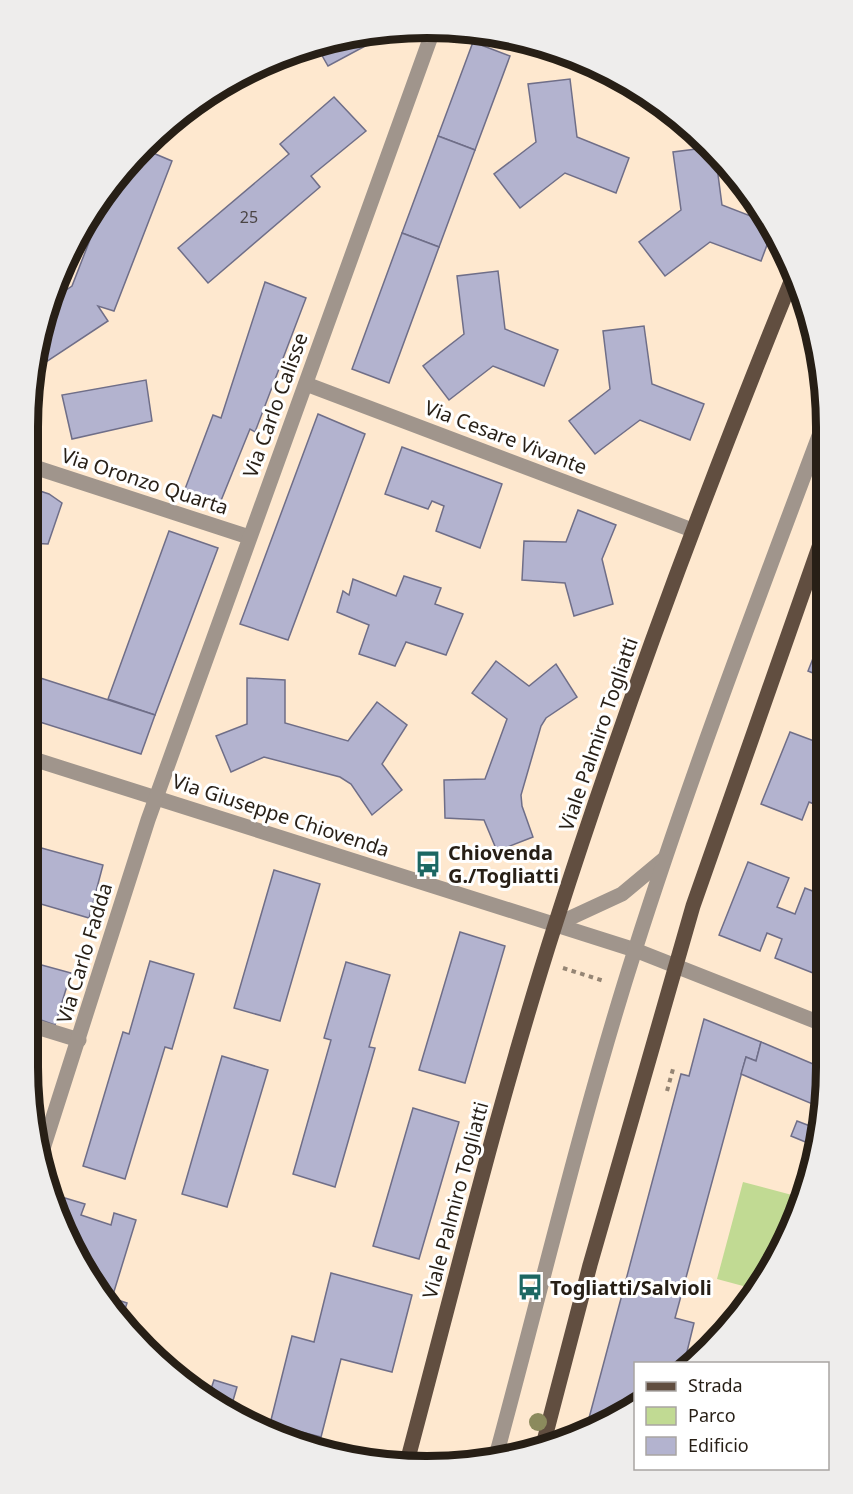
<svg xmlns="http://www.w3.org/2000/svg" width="853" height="1494" viewBox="0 0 853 1494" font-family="'Noto Sans',sans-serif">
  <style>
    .green { fill: #c1da93 }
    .building { fill: #b3b3cf; stroke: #6f6e88; stroke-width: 1.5 }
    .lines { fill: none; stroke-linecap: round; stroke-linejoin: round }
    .path { stroke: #958574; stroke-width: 4; stroke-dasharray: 4.5 4.5; stroke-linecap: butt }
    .minor { stroke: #a0958c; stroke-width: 15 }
    .major { stroke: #614e40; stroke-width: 15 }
    .tree { fill: #8b8a5d }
    .labels { text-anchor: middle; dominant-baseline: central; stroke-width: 6; stroke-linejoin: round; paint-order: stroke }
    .number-label { font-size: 16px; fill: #4a4444 }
    .street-label { font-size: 20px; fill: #271f16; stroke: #fff }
    .poi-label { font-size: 20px; font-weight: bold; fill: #271f16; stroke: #fff; text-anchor: start }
    .rim { fill: none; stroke: #271f16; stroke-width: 8 }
  </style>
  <rect width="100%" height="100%" fill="#fee8cf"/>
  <polygon class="green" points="743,1182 792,1195 777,1252 758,1290 717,1279"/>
  <g class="building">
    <polygon points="395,30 328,66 316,45 348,35"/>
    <polygon points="473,42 510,56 475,150 438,136"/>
    <polygon points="570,79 577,137 629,158 616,193 565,173 520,208 494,174 536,142 528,84"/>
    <polygon points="334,97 366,131 311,176 320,187 208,283 178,248 289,154 280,144"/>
    <polygon points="438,136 475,150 439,247 402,233"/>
    <polygon points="712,147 715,152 722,205 771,224 773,229 761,261 710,242 665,276 639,242 681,210 673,152"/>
    <polygon points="141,148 172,161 114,311 98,306 108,321 34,370 47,303 72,286 112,183"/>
    <polygon points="402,233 439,247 389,383 352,369"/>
    <polygon points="498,271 505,329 558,350 544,386 493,366 449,400 423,366 464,334 457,276"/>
    <polygon points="265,282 306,298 255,432 250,429 220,503 185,489 213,415 221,418"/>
    <polygon points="644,326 652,384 704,404 690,440 640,420 595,454 569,421 610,389 603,331"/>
    <polygon points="146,380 152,421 72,439 62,395"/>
    <polygon points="318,414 365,434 288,640 240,624"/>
    <polygon points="402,447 502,484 480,548 436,531 444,506 432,501 428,509 385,494"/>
    <polygon points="28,487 49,494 62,503 48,544 28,543"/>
    <polygon points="578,510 616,525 602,559 613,604 574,616 565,583 522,580 524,541 566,542"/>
    <polygon points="169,531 218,548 155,715 108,699"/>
    <polygon points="404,576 441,588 435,604 463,614 446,655 406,642 395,666 359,654 369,625 337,612 343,591 349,595 353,579 396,596"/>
    <polygon points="825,628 825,678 808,671"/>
    <polygon points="496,661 529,686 556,664 577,697 546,718 541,726 521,795 522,806 533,837 497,851 484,820 445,818 444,780 485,779 507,719 472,693"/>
    <polygon points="28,674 155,715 141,754 27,718"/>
    <polygon points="247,678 285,680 285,723 348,741 377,702 407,725 382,764 402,790 372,815 351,784 340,777 264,757 231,772 216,736 247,724"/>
    <polygon points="790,732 825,745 825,761 819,776 825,779 825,831 817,827 824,808 809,802 802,820 761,804"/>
    <polygon points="27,844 103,865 89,918 27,900"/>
    <polygon points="748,862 789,878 777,907 795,914 805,888 825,896 825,942 813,973 775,958 782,939 767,933 760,951 719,935"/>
    <polygon points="274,870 320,884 280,1021 234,1008"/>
    <polygon points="460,932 505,946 465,1083 419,1070"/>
    <polygon points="27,961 71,973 55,1025 27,1015"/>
    <polygon points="150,961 194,974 172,1049 165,1047 125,1179 83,1166 123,1032 129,1034"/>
    <polygon points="346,962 390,975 369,1047 375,1048 335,1187 293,1174 331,1040 324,1038"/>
    <polygon points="704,1019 761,1042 756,1061 746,1057 675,1318 694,1323 684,1364 636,1364 636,1404 585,1433 681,1074 689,1076"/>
    <polygon points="761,1042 825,1069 822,1108 741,1074 746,1057 756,1061"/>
    <polygon points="222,1056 268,1070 227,1207 182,1194"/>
    <polygon points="413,1108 459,1122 419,1259 373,1246"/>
    <polygon points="797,1121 818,1129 815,1146 791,1136"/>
    <polygon points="65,1198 85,1204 81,1215 111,1225 114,1213 136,1220 112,1298 127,1303 121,1322 109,1310 59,1217"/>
    <polygon points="331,1273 412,1295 392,1372 341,1359 321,1437 270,1424 292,1336 314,1342"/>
    <polygon points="167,1365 189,1371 185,1381 211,1389 214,1380 237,1387 230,1411 204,1399"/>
  </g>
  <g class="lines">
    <g class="path">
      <polyline points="563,968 604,981"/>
      <polyline points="667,1091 673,1069"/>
    </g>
    <g class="minor">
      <polyline points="306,384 692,530"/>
      <polyline points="28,465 249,537"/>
      <polyline points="27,757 635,950 825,1025"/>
      <polyline points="555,925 622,894 664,859"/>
      <polyline points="27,1024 79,1040"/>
      <polyline points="41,1155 148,820 434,28"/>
      <path d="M496,1456c46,-169 86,-340 139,-506 57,-179 124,-354 190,-530"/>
    </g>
    <g class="major">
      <polyline points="543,1445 590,1265 693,906 825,530"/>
      <path d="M407,1462c48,-180 92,-362 149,-540 70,-219 151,-435 238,-648"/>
    </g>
  </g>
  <circle class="tree" cx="538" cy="1422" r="9"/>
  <defs>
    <g id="bus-bare" transform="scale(2.07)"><path d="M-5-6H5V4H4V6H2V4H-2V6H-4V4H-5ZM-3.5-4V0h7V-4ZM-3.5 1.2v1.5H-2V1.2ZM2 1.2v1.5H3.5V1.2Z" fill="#1c6762" stroke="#fff" stroke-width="2.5" paint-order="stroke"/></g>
  </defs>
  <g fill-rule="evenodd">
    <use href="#bus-bare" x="428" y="864"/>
    <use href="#bus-bare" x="530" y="1287"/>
  </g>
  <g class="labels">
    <g class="number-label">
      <text x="249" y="217">25</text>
    </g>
    <g class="street-label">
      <text transform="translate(275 405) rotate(-70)">Via Carlo Calisse</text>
      <text transform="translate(506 437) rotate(21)">Via Cesare Vivante</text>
      <text transform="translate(145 481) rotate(18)">Via Oronzo Quarta</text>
      <text transform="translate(598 734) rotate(-71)">Viale Palmiro Togliatti</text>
      <text transform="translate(281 815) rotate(18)">Via Giuseppe Chiovenda</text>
      <text transform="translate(84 953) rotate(-73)">Via Carlo Fadda</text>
      <text transform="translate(455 1200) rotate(-75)">Viale Palmiro Togliatti</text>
    </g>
    <g class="poi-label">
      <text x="448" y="852">Chiovenda<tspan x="448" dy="23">G./Togliatti</tspan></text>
      <text x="550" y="1287">Togliatti/Salvioli</text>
    </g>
  </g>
  <path d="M0 0H853V1494H0ZM427 38H427A389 389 0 0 1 816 427V1067A389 389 0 0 1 427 1456H427A389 389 0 0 1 38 1067V427A389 389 0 0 1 427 38Z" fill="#eeedec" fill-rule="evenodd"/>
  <path class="rim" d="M427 38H427A389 389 0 0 1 816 427V1067A389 389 0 0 1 427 1456H427A389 389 0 0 1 38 1067V427A389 389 0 0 1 427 38Z"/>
  <rect x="634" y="1362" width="195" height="108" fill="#ffffff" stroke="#a9a5a2" stroke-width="1.5"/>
  <rect x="646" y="1382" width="30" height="9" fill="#614e40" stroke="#a9a5a2" stroke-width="1.5"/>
  <text x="688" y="1392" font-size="18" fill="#271f16">Strada</text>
  <rect x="646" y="1407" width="30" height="18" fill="#c1da93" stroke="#a9a5a2" stroke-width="1.5"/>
  <text x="688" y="1422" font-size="18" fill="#271f16">Parco</text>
  <rect x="646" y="1437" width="30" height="18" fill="#b3b3cf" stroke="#a9a5a2" stroke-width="1.5"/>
  <text x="688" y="1452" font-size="18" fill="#271f16">Edificio</text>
</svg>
